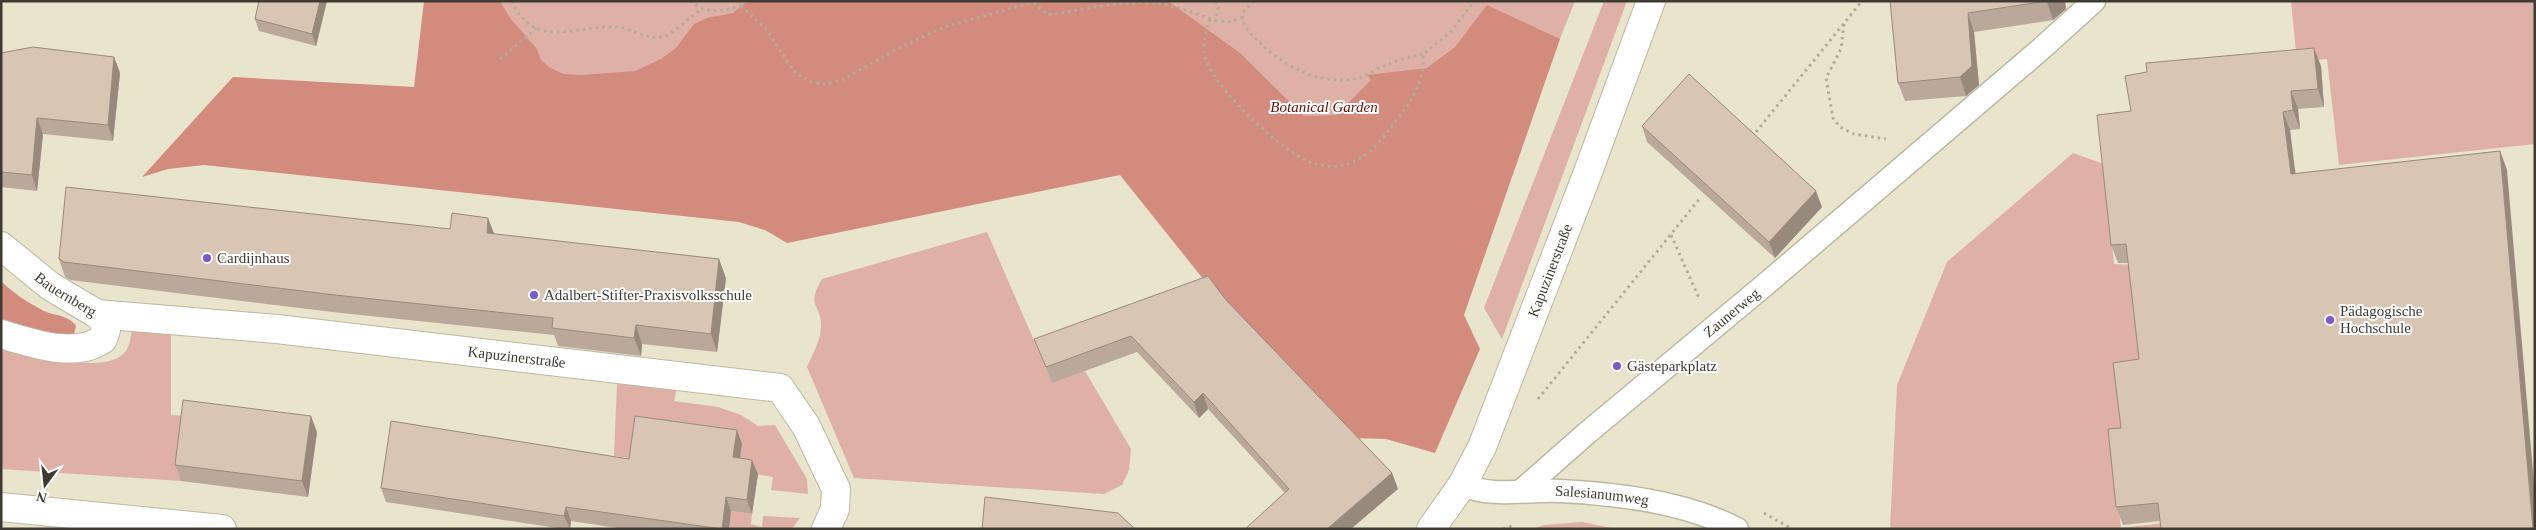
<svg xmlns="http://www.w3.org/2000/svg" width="2536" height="530" viewBox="0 0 2536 530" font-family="'Times New Roman',serif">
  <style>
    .green { fill: #dfb0a6 }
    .forest { fill: #d28b7c }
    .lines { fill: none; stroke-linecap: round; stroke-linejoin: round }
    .lane-casing { stroke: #bdb8a1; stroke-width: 25 }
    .street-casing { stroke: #bdb8a1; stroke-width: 30 }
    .secondary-casing { stroke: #bdb8a1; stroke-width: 30 }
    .path { stroke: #b1ad9a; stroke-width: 3; stroke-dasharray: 2.5 4; stroke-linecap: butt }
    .lane { stroke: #fff; stroke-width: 22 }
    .street { stroke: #fff; stroke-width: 28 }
    .secondary { stroke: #fff; stroke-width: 28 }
    .wall { fill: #baa99a }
    .shaded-wall { fill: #978a7d }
    .building { fill: #d8c5b3; stroke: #978a7d }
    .poi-dot { fill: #7f56cf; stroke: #fff; stroke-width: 2 }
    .labels { text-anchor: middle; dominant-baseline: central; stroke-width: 4; stroke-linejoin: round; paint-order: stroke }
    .park-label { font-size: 15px; font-style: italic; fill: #650f02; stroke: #fff }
    .poi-label { font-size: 15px; fill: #3e3c32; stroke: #fff; text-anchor: start }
    .street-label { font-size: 15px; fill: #3e3c32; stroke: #fff }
  </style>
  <rect width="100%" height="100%" fill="#e9e4cc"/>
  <g class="green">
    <polygon points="424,1 1575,1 1550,64 1510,135 1133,142 594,163"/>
    <polygon points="1604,1 1627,1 1502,339 1484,308"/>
    <polygon points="2291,1 2535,1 2535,144 2339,165 2327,59 2297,62"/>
    <polygon points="2073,153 2104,164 2114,264 2131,265 2143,375 2125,444 2111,446 2121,528 2163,523 2164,529 1890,529 1897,385 1947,262"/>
    <path d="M987,232l65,150 33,-11 46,78 -2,21 -7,15 -18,9 -250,-16 -47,-111c5,-12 14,-27 14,-40 1,-23 -16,-19 1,-48z"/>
    <path d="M132,329l39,4v82l18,1 -8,65 -180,-12v-125c27,8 104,34 125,7 4,-6 5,-15 6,-22z"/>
    <polygon points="617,384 677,388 674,401 718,407 741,415 758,426 775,425 807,479 808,494 771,490 773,477 738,471 742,444 636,459 614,456"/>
    <polygon points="731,511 752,514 751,524 762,527 763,516 800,518 792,529 729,529"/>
    <polygon points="1582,522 1616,529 1531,529 1544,525"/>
  </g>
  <g class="forest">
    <polygon points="424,1 500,1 510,18 537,49 541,60 549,67 563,74 582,75 635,71 661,59 676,48 694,24 707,18 733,13 747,1 1168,1 1240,53 1304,116 1336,115 1371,80 1367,75 1427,68 1455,47 1487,5 1560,39 1464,315 1480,349 1435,453 1386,439 1349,438 1232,315 1120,175 787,243 765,230 739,222 204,165 168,169 142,177 233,77 414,87"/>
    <path d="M1,281c13,13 28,22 43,30 11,5 25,4 32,15l-2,8 -6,5 -27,-4 -40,-15z"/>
  </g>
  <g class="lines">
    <g class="lane-casing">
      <g id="lane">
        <path id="s1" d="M1462,485c31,13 67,4 99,6 58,3 124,11 176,38"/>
        <path id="s2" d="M1521,491l66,-58 179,-149 275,-235 53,-48"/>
      </g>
    </g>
    <g class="street-casing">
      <g id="street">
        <path id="s3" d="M1,246l49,40 47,28 7,7 2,9 -3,9c-28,20 -71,4 -102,-5"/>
        <path id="s4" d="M97,314l180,15 503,59 26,38 30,63 -1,20 -9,20"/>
      </g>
    </g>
    <g class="secondary-casing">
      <g id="secondary">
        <polyline points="1,507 222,529"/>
        <path id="s5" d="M1431,529l31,-44 20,-38 103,-267 66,-179"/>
      </g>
    </g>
    <g class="path">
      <path d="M512,1c22,51 67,23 105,26 16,2 29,13 45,10 11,-2 28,-22 41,-28"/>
      <path d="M690,1c4,2 10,7 14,8 15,3 31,1 43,-8"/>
      <polyline points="1216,1 1218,8 1216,21 1231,22 1242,17"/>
      <path d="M1254,1l-11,11c-3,13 9,23 18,32 26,24 64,44 101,33 6,-2 11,-6 17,-9 14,-6 29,-11 44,-14"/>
      <path d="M741,6l26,24 28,43 19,10 12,1 18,-5 53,-30 47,-22 86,-24h4l13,11 6,1c25,-6 78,-15 104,-12 20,3 40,11 59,18"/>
      <path d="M1210,19c-4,13 -9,26 -4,40 8,28 66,81 90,96 12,8 30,13 44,11 26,-5 40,-24 55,-44 17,-22 30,-39 28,-68l27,-21 24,-32"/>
      <polyline points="1844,24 1841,49 1826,78 1833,118 1840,127 1854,134 1886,139"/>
      <polyline points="500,59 537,28"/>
      <polyline points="1752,137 1862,1"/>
      <polyline points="1671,235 1699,298"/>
      <polyline points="1538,399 1701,197"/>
      <polyline points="1764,513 1792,529"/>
      <polyline points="1503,529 1515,525"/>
    </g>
    <use href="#lane" class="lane"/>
    <use href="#street" class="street"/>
    <use href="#secondary" class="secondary"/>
  </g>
  <g class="wall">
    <polygon points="327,1 316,46 259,31 255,19"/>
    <polygon points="1890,1 2065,1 2066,9 2053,20 1974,32 1979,85 1966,96 1905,101 1898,83"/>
    <polygon points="1,53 114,57 120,73 113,141 43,134 37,191 1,187"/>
    <polygon points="2321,66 2324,107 2298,109 2300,129 2290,130 2295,174 2500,151 2507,170 2160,521 2123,525 2116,507 2121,428 2139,359 2128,263 2118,263 2111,245 2131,111"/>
    <polygon points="1642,126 1822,207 1775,258 1647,142"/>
    <polygon points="494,234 726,278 717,352 642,344 641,356 558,346 554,335 341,313 70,280 65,277 59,259"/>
    <polygon points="1226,300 1392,473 1398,489 1285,493 1208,409 1199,418 1137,352 1052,383 1034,339"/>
    <polygon points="317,432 308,497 181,481 175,465"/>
    <polygon points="742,444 740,458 752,460 758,474 752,514 731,511 729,529 624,529 571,521 570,529 563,529 386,502 381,488 629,459"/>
  </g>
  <g class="shaded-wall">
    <polygon points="320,1 327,1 316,46 312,34"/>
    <polygon points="2047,1 2065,1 2066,9 2053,20 2047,2"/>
    <polygon points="1968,13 1974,32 1979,85 1966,96 1960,77"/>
    <polygon points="2314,48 2321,66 2324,107 2318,89"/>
    <polygon points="114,57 120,73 113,141 108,125"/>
    <polygon points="2291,91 2298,109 2300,129 2293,110"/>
    <polygon points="2283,112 2290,130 2298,193 2291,174"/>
    <polygon points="37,118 43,134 37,191 32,175"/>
    <polygon points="2500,151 2507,170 2535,495 2535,529 2533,529"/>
    <polygon points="1816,191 1822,207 1775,258 1769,242"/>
    <polygon points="488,218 495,236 487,233"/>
    <polygon points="719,259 726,278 717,352 711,334"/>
    <polygon points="636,325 642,344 641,356 634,338"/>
    <polygon points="1203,393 1208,409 1199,418 1194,402"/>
    <polygon points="311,416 317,432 308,497 302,481"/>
    <polygon points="737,430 742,444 738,471 733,457"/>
    <polygon points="752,460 758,474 752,514 747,500"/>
    <polygon points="1392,473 1398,489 1351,529 1327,529"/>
    <polygon points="726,497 731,511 729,529 722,529"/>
    <polygon points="566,507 571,521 570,529 564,516"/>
  </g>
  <g class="building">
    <polygon points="259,1 320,1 312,34 255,19"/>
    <polygon points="1890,1 2047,1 1968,13 1972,66 1960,77 1898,83"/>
    <polygon points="33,47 114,57 108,125 37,118 32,175 1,172 1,53"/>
    <polygon points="2314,48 2318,89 2291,91 2293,110 2283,112 2291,174 2500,151 2533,529 2161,529 2158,503 2116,507 2108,429 2121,428 2113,363 2139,359 2126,244 2111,245 2097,115 2131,111 2125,76 2147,72 2146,63"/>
    <polygon points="1689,74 1816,191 1769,242 1642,126"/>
    <polygon points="66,187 450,229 452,213 488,218 487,233 719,259 711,334 636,325 634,338 552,328 553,318 335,295 64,262 59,259"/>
    <polygon points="1208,276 1226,300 1392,473 1327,529 1245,529 1289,489 1203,393 1194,402 1131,336 1046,367 1034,339"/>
    <polygon points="183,400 311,416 302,481 175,465"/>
    <polygon points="635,416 737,430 733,457 752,460 747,500 726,497 722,529 566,507 564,516 381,488 391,421 629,459"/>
    <polygon points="985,497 1118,513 1135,529 982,529"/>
  </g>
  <g class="poi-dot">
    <circle cx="207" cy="258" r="5"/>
    <circle cx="534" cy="295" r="5"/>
    <circle cx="2330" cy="320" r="5"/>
    <circle cx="1617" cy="366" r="5"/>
  </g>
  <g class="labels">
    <g class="park-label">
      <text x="1324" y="107">Botanical Garden</text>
    </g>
    <g class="poi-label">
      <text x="217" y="258">Cardijnhaus</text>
      <text x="544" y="295">Adalbert-Stifter-Praxisvolksschule</text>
      <text x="2340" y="311">Pädagogische<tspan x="2340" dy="17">Hochschule</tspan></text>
      <text x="1627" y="366">Gästeparkplatz</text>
    </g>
    <g class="street-label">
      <text stroke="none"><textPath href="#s5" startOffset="286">Kapuzinerstraße</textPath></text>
      <text stroke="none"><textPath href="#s3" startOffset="81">Bauernberg</textPath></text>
      <text stroke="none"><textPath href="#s2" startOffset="276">Zaunerweg</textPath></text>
      <text stroke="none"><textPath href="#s4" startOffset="422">Kapuzinerstraße</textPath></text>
      <text stroke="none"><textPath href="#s1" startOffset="141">Salesianumweg</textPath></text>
    </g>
  </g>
  <rect width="2536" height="530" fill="none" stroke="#3e3c32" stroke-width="5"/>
  <g transform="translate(45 485) rotate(195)" stroke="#ffffff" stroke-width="4" paint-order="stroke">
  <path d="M0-4L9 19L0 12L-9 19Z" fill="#3e3c32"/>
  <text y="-8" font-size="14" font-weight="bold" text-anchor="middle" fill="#3e3c32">N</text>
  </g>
</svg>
